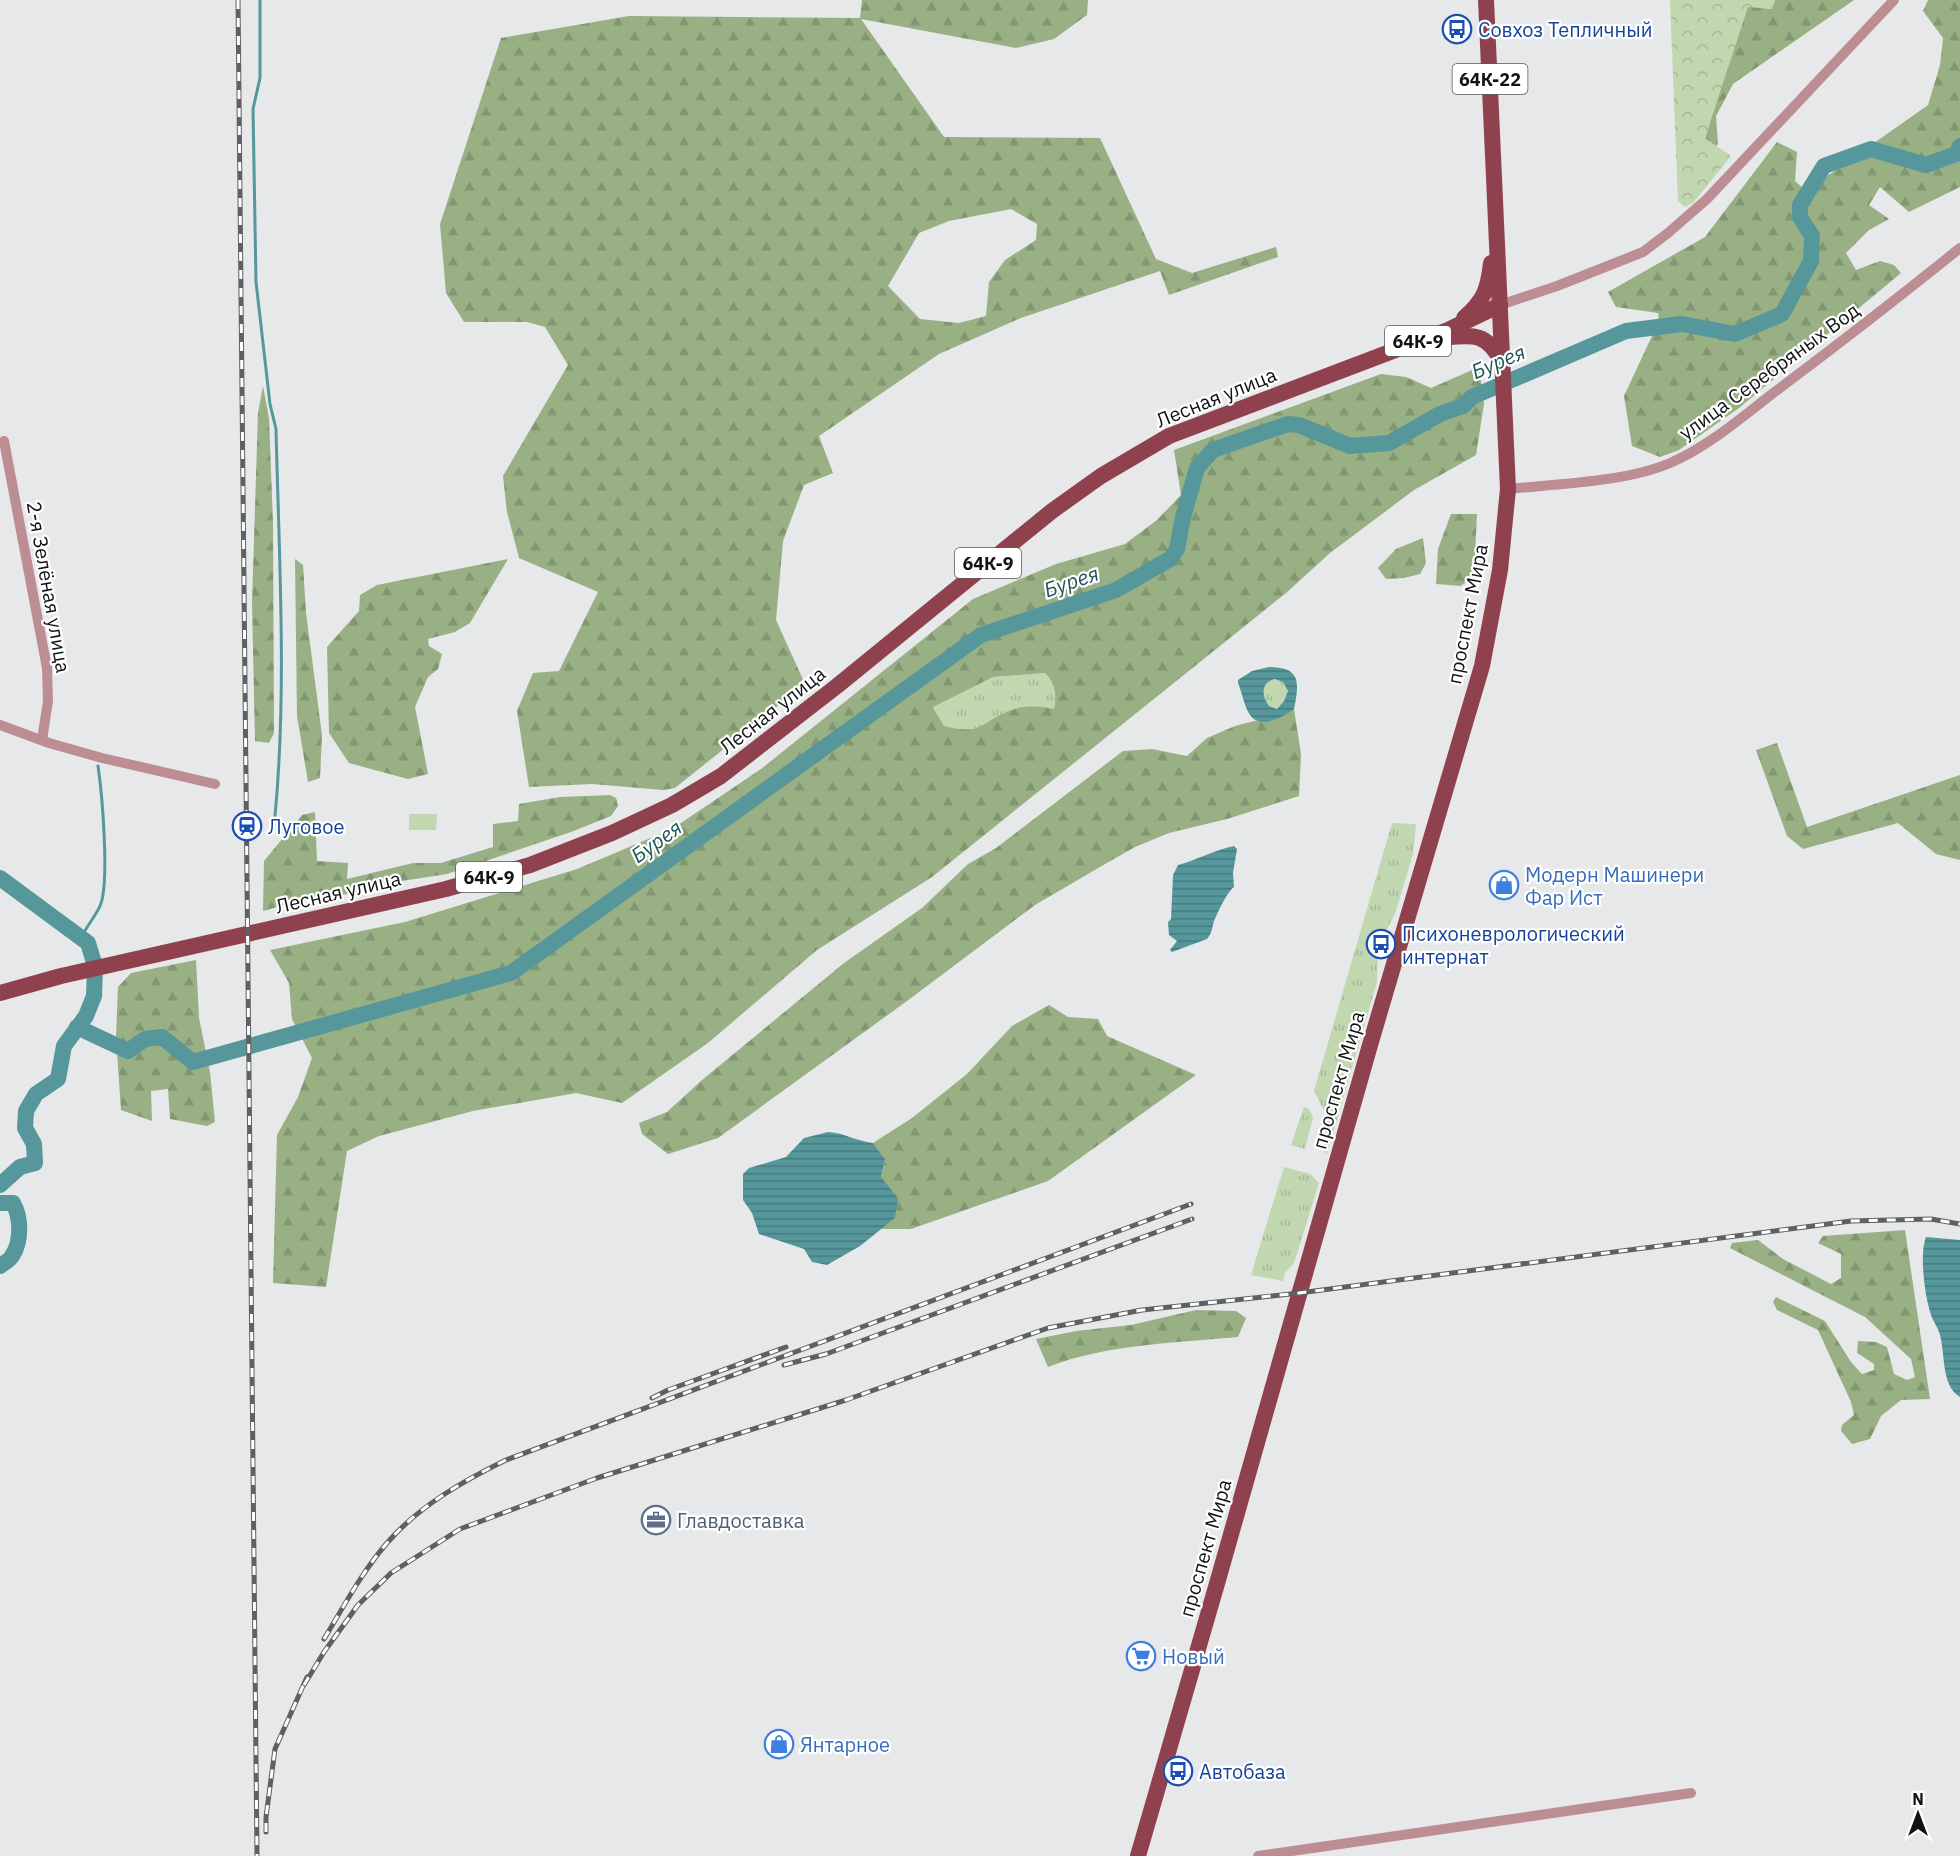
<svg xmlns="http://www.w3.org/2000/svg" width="1960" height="1856" viewBox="0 0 1960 1856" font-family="'IBM Plex Sans',sans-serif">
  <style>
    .grass { fill: url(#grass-tufts) }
    .forest { fill: url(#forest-firs); fill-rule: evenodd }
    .park { fill: url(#park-crowns) }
    .pitch { fill: #c1d7af }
    .water { fill: url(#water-rules); fill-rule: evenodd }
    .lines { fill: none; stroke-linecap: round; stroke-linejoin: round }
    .stream { stroke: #56979b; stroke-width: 3 }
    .river { stroke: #56979b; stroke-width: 16 }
    .street { stroke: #bc8e93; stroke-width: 10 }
    .primary { stroke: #90414e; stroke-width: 16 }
    .rail-casing { stroke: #5e6061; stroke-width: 5 }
    .rail { stroke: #fff; stroke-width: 3; stroke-dasharray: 9; stroke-linecap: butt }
    .labels { text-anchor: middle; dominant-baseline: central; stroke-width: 4.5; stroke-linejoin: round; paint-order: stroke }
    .shield { fill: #fff; stroke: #58595a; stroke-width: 1.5 }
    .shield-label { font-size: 18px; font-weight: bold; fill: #111213 }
    .transit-label { font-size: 20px; fill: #164399; stroke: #fff; text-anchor: start }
    .street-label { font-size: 20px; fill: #111213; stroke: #fff }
    .shop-label { font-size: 20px; fill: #366cbe; stroke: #fff; text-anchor: start }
    .service-label { font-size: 20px; fill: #4e5e75; stroke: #fff; text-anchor: start }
    .water-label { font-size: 21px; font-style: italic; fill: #1c5558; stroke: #fff }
  </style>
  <defs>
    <pattern id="grass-tufts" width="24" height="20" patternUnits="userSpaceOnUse" patternTransform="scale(1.5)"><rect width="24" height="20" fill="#c1d7af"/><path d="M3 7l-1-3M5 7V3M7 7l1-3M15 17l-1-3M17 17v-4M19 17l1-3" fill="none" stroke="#a5b896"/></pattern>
    <pattern id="forest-firs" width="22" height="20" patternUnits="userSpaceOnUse" patternTransform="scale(1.5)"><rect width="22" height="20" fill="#98b084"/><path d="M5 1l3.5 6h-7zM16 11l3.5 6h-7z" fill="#829671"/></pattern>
    <pattern id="park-crowns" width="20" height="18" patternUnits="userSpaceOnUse" patternTransform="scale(1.5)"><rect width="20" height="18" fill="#c1d7af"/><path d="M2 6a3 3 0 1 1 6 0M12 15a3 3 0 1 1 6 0" fill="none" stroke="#a5b896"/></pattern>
    <pattern id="water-rules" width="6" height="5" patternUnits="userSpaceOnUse" patternTransform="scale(1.5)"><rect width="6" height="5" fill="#56979b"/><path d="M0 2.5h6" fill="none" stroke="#467a7d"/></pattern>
  </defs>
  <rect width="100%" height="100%" fill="#e6e8ea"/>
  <g class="grass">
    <path d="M1045,673c10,10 11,22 9,36h-42l-30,18 -20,4 -18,-5 -11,-20 60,-29z"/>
    <path d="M1275,679l9,3 4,9 -4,10 -7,8 -8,-3c-8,-10 -8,-23 6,-27z"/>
    <polygon points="1392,823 1416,824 1413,854 1395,914 1385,933 1376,935 1374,946 1378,951 1377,982 1327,1154 1322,1149 1328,1119 1314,1091"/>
    <polygon points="1304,1107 1309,1109 1313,1117 1305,1149 1291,1145"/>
    <polygon points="1284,1167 1310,1174 1319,1183 1294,1263 1285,1273 1283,1281 1251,1275"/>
  </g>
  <g class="forest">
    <path d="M862,0h226l-1,15 -33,24 -38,9 -155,-29 83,118 156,1 56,121 36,14 84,-26 2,10 -109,38 -9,-24 -139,47 -82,36 -120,82 14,37 -29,12 -21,56 -7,79 29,64 -130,104 -12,2 -71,-6 -63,3 -12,-76 16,-38 26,-2 39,-79 -79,-34 -12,-46 -4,-36 65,-111 -23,-38 -18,-5h-63l-18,-29 -6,-69 61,-186 128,-22 231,2zM1011,209l26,15 -1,16 -31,20 -16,22 -3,34 -27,7 -39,-4 -32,-33 31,-53 30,-12z"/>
    <polygon points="1775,0 1854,0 1733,84 1716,116 1718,144 1697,168 1742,5 1771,9"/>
    <polygon points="1928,0 1960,0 1960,187 1909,212 1880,187 1869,205 1889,219 1869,230 1846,253 1856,270 1880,261 1894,265 1901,273 1739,408 1679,450 1660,457 1632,446 1624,396 1659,321 1658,313 1616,307 1608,292 1705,237 1777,142 1797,152 1795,181 1806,191 1928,105 1940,65 1943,38 1923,11"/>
    <path d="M1479,367l5,37 -8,51 -62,35 -84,63 -44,40 -354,284 -115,73 -109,93 -86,60 -46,-10 -103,18 -94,25 -32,15 -21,136 -53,-4 4,-148 21,-38 14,-39 -20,-39 -3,-36 -19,-33 135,-28 172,-53 95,-40 89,-60 212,-170 83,-35 69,-20 32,-24 24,-25 -7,-45 207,-76 25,3 25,11zM1045,673c10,10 12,22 9,36 -13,-3 -30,-4 -43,1 -31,12 -28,26 -67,16l-11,-19 60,-30z"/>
    <polygon points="263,386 269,418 273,523 274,733 269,743 255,741 252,602 258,413"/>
    <polygon points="1451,514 1477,514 1474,575 1461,586 1436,584 1438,549"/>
    <polygon points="1423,538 1426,563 1420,574 1404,578 1386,579 1378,568 1396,549"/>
    <polygon points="295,559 303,565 306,613 322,735 320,778 308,782 297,716"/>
    <polygon points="508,559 470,623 455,632 428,639 429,646 442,654 438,669 428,677 415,707 428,774 408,779 349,763 329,733 327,647 359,611 360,595 377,585"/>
    <polygon points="1294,709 1301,754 1299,796 1227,819 1169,833 1135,847 1105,864 1035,905 907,1001 718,1138 668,1154 642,1134 639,1123 667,1112 702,1080 844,963 922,908 968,864 996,848 1123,751 1152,749 1187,756 1207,738 1235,726 1258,720 1272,721"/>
    <polygon points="1777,743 1807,827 1960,775 1960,860 1936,854 1898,823 1803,849 1787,836 1756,750"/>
    <polygon points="610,795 616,798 618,806 611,816 571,832 447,874 402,881 349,894 312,897 263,911 264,861 302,815 315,812 317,861 348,863 347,879 413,863 441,863 493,847 493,824 518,821 519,804 560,797"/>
    <polygon points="196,960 199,1018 210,1072 215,1122 207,1126 170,1119 168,1089 151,1091 152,1121 121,1110 116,1037 118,987 131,973"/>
    <polygon points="1049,1005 1068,1017 1098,1019 1107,1036 1196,1075 1048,1181 911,1229 881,1229 895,1218 881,1177 885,1159 873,1143 912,1118 967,1074 1012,1026"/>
    <polygon points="1905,1230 1930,1399 1901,1400 1881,1416 1870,1439 1852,1444 1841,1431 1842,1425 1854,1415 1851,1402 1818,1330 1777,1310 1773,1302 1776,1297 1825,1321 1851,1362 1862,1374 1874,1370 1874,1364 1857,1353 1858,1341 1876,1342 1887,1347 1894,1374 1907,1380 1915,1377 1911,1359 1865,1317 1730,1248 1732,1243 1758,1240 1783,1259 1831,1284 1841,1278 1841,1254 1818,1243 1823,1236"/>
    <path d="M1196,1310l40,1 10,7 -8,19c-63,6 -131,7 -190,30l-12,-28 40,-8 55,-6z"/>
  </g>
  <polygon class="park" points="1670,0 1775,0 1772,9 1748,7 1705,138 1731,156 1693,203 1685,207 1678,201"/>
  <polygon class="pitch" points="409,814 437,814 436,830 409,830"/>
  <g class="water">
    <path d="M1269,667c33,0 30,17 25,42 -11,8 -33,21 -44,6 -6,-9 -8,-23 -12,-32v-3l14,-9zM1275,679l8,3 5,9 -4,10 -7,8 -8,-3c-8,-10 -8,-24 6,-27z"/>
    <path d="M1234,846l3,3 -4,24 1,14c-7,5 -16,25 -20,34 -2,7 -2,12 -7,18l-35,13 -2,-2 7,-9 -8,-6 -1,-13 3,-3 2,-44 5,-10c19,-5 36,-15 56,-19z"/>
    <path d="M828,1132c17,1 28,9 45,11l12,16 -4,18 17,21 -3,20 -35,28 -33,19 -15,-3 -8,-13 -45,-15 -7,-21 -9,-13v-26l6,-6 37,-11 18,-19z"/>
    <path d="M1926,1237l34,3v157c-20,-12 -14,-46 -21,-65 -2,-6 -6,-11 -8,-17 -6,-18 -12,-60 -5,-78z"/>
  </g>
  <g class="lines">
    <g class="stream">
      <path d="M260,0v78l-7,31 3,173 14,122 6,25c3,128 11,260 -1,387"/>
      <path d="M81,938c5,-11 14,-21 19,-32 10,-22 2,-113 -2,-140"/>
    </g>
    <g class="river">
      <polyline points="0,878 88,943 95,966 94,996 86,1016 64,1046 58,1079 36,1094 26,1111 25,1128 34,1144 35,1163 20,1167 0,1185"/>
      <polyline points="77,1027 128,1051 145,1039 162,1037 193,1062 511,973 981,635 1116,590 1170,559 1177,549 1183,517 1197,468 1213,450 1288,424 1299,425 1350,446 1389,443 1440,414 1463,406 1472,397 1626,331 1682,324 1735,334 1782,314 1811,261 1812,236 1800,217 1800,205 1824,166 1871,149 1926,165 1956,154 1960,146"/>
      <path d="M0,1203h13c8,14 9,38 -1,53 -2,4 -8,7 -12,10"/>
    </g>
    <g class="street">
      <polyline points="1500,305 1557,286 1643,252 1668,233 1707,199 1894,0"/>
      <polyline points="4,441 47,668 48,701 42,740"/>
      <path d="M1508,489c48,-5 118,-7 162,-26 36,-15 71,-45 102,-69 64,-48 126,-96 188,-146"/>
      <polyline points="0,725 49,743 102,758 215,784"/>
      <polyline points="1258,1856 1691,1793"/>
    </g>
    <g class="primary">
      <path d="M1464,318c20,-18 24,-28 27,-55"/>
      <path d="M1441,338c31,-3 45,-7 61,24"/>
      <polyline points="0,993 61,976 446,889 530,865 612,833 672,805 721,776 837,686 1052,511 1101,476 1169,436 1448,330 1500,305"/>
      <polyline points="1138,1856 1218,1580 1370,1045 1482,666 1500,570 1508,489 1486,0"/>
    </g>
    <g class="rail-casing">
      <g id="rail">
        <polyline points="238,0 257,1856"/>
        <polyline points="784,1365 826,1354 1192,1219"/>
        <polyline points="652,1398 668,1390 786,1347"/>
        <path d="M324,1639c20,-33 38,-67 63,-96 32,-37 76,-62 119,-83l685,-256"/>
        <polyline points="304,1685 324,1652 358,1605 391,1573 460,1529 597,1478 846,1400 1048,1328 1142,1310 1299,1293 1851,1221 1931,1219 1960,1224"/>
        <polyline points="266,1832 266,1817 275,1749 307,1677"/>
      </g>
    </g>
    <use href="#rail" class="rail"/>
  </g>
  <defs>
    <g id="bus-ring" transform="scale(1.5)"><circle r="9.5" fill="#fff" stroke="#1a4fb4" stroke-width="1.5"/><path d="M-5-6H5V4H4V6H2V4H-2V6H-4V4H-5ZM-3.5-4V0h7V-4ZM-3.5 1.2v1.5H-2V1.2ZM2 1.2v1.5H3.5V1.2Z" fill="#1a4fb4"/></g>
    <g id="station-ring" transform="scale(1.5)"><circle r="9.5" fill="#fff" stroke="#1a4fb4" stroke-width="1.5"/><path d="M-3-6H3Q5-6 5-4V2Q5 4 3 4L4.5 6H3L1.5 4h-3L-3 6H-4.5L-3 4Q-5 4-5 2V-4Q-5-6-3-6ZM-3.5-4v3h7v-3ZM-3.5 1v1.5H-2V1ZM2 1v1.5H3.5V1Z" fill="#1a4fb4"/></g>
    <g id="shop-ring" transform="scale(1.5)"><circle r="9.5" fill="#fff" stroke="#3f7fe0" stroke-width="1.5"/><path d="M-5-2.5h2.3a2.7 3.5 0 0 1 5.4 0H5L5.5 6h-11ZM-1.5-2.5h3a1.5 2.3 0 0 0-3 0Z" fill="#3f7fe0"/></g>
    <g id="office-ring" transform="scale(1.5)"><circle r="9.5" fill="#fff" stroke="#5c6f8a" stroke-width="1.5"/><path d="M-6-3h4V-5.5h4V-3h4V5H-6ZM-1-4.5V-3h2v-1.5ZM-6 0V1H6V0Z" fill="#5c6f8a"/></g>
    <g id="supermarket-ring" transform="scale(1.5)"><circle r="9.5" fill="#fff" stroke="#3f7fe0" stroke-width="1.5"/><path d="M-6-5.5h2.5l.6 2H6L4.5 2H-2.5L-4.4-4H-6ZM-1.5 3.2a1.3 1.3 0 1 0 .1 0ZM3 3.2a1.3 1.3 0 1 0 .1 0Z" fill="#3f7fe0"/></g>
  </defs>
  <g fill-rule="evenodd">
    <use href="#bus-ring" x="1457" y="29"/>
    <use href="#station-ring" x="247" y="826"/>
    <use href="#shop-ring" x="1504" y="885"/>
    <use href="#bus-ring" x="1381" y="944"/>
    <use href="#office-ring" x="656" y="1520"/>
    <use href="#supermarket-ring" x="1141" y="1656"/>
    <use href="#shop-ring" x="779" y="1744"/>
    <use href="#bus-ring" x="1178" y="1771"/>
  </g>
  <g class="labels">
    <g class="shield">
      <rect x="1452.5" y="64" width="75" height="30" rx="4.5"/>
      <rect x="1385" y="326" width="66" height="30" rx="4.5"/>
      <rect x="955" y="548" width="66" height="30" rx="4.5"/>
      <rect x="456" y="862" width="66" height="30" rx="4.5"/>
    </g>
    <g class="shield-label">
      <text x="1490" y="79">64К-22</text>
      <text x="1418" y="341">64К-9</text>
      <text x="988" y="563">64К-9</text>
      <text x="489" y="877">64К-9</text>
    </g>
    <g class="transit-label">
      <text x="1478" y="29">Совхоз Тепличный</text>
      <text x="268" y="826">Луговое</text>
      <text x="1402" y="933">Психоневрологический<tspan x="1402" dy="23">интернат</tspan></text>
      <text x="1199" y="1771">Автобаза</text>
    </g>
    <g class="street-label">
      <text transform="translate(1769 371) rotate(-36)">улица Серебряных Вод</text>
      <text transform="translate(1216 397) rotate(-22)">Лесная улица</text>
      <text transform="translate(49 587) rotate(80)">2-я Зелёная улица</text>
      <text transform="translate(1467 614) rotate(-79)">проспект Мира</text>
      <text transform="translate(772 710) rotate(-38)">Лесная улица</text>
      <text transform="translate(338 892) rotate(-13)">Лесная улица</text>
      <text transform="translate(1338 1080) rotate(-74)">проспект Мира</text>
      <text transform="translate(1205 1548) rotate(-74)">проспект Мира</text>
    </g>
    <g class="shop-label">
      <text x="1525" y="874">Модерн Машинери<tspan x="1525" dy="23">Фар Ист</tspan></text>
      <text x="1162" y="1656">Новый</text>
      <text x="800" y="1744">Янтарное</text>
    </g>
    <g class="service-label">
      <text x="677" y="1520">Главдоставка</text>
    </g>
    <g class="water-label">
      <text transform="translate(1498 361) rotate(-23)">Бурея</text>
      <text transform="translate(1071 581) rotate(-19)">Бурея</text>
      <text transform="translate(656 841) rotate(-36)">Бурея</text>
    </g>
  </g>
  <g transform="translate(1918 1814)" stroke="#ffffff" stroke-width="4.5" paint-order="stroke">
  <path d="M0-4.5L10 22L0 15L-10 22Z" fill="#111213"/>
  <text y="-9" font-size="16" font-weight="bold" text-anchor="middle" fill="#111213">N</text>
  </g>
</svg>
